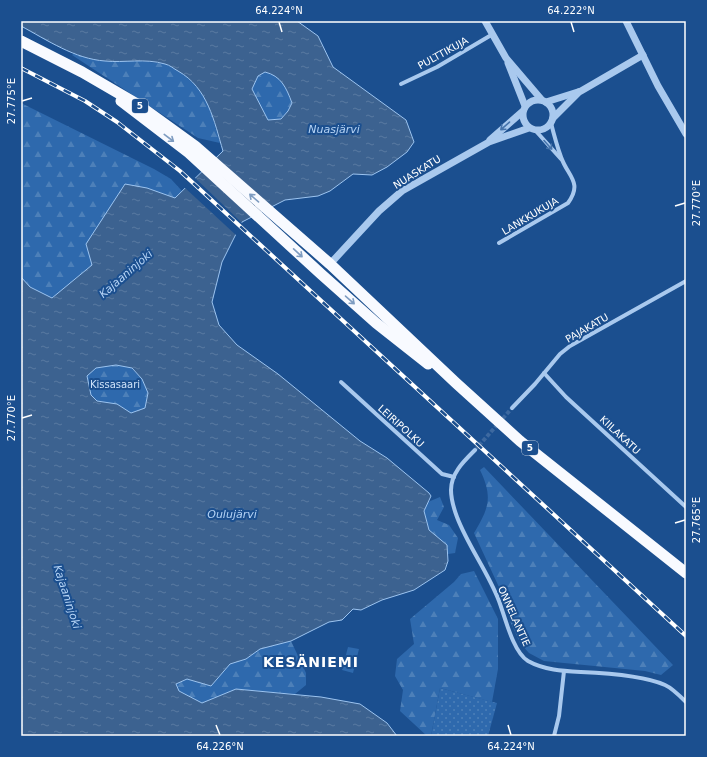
<svg xmlns="http://www.w3.org/2000/svg" width="707" height="757" viewBox="0 0 707 757" font-family="'DejaVu Sans',sans-serif">
  <style>
    .grass { fill: url(#grass-dots) }
    .forest { fill: url(#forest-firs) }
    .pitch { fill: #2e69ad }
    .water { fill: url(#water-ripples); stroke: #9cc4f0; fill-rule: evenodd }
    .pier { fill: #1b4f8f }
    .lines { fill: none; stroke-linecap: round; stroke-linejoin: round }
    .minor-tunnel { stroke: #3d69a0; stroke-width: 4; stroke-dasharray: 4 2; stroke-linecap: butt }
    .minor { stroke: #a9c9ee; stroke-width: 4 }
    .tertiary { stroke: #a9c9ee; stroke-width: 7 }
    .trunk { stroke: #f8faff; stroke-width: 11 }
    .rail-casing { stroke: #fff; stroke-width: 4 }
    .rail { stroke: #1b4f8f; stroke-width: 2.5; stroke-dasharray: 8; stroke-linecap: butt }
    .oneway { stroke: #4674ac }
    .oneway2 { stroke: #7e9cc1 }
    .ticks { fill: none; stroke: #fff; stroke-width: 1.5 }
    .labels { text-anchor: middle; dominant-baseline: central; stroke-width: 4; stroke-linejoin: round; paint-order: stroke }
    .shield { fill: #1b4f8f; stroke: #bbcadd; stroke-width: 1 }
    .shield-label { font-size: 9px; font-weight: bold; fill: #fff }
    .street-label { font-size: 10px; fill: #fff; stroke: #1b4f8f }
    .park-label { font-size: 10px; fill: #cfe3fa; stroke: #1b4f8f }
    .water-label { font-size: 11px; font-style: italic; fill: #b5d3f5; stroke: #1b4f8f }
    .district-label { font-size: 14px; font-weight: bold; letter-spacing: 1px; fill: #fff; stroke: #1b4f8f }
    .neatline { fill: none; stroke: #fff; stroke-width: 1.5 }
    .ticks-label { font-size: 10px; text-anchor: middle; fill: #fff }
  </style>
  <defs>
    <pattern id="grass-dots" width="8" height="8" patternUnits="userSpaceOnUse"><rect width="8" height="8" fill="#2e69ad"/><path d="M2 2h.1M6 6h.1" fill="none" stroke="#4d80b9" stroke-width="1.8" stroke-linecap="round"/></pattern>
    <pattern id="forest-firs" width="22" height="20" patternUnits="userSpaceOnUse"><rect width="22" height="20" fill="#2e69ad"/><path d="M5 1l3.5 6h-7zM16 11l3.5 6h-7z" fill="#4d80b9"/></pattern>
    <pattern id="water-ripples" width="26" height="14" patternUnits="userSpaceOnUse"><rect width="26" height="14" fill="#3c6290"/><path d="M2 4q2-2 4 0t4 0M15 11q2-2 4 0t4 0" fill="none" stroke="#597aa1"/></pattern>
  </defs>
  <rect width="100%" height="100%" fill="#1b4f8f"/>
  <polygon class="grass" points="440,688 497,703 488,736 431,736"/>
  <g class="forest">
    <polygon points="75,53 104,61 140,61 166,64 182,73 198,88 209,106 220,143 198,138 72,55"/>
    <path d="M265,72c18,5 20,15 27,31l-4,8 -7,8 -13,1 -16,-31 6,-13z"/>
    <polygon points="21,103 154,169 171,179 182,191 175,198 147,188 92,265 52,298 30,287 21,277"/>
    <polygon points="116,365 131,368 142,379 148,393 145,408 131,413 117,404 97,401 91,395 87,376 96,368"/>
    <path d="M484,467l189,198 -12,10 -16,-4 -101,-10 -15,-8 -9,-10 -10,-22 -6,-23 -30,-65c15,-25 19,-36 6,-63z"/>
    <polygon points="440,497 444,507 437,520 449,525 458,538 455,553 448,554 447,545 429,530 424,511 428,502"/>
    <polygon points="474,571 498,619 498,669 492,702 440,688 431,736 427,736 400,711 403,690 395,676 397,659 414,644 410,619 454,582 461,574"/>
    <polygon points="291,641 306,673 306,685 295,694 236,689 202,703 179,691 176,684 187,679 211,686 230,664 246,659 260,649"/>
  </g>
  <polygon class="pitch" points="348,647 359,649 353,673 342,670"/>
  <path class="water" d="M21,21h276l21,15 15,31 73,53 8,22 -7,10 -20,15 -15,8 -19,-1 -23,17 -12,5 -33,4 -43,22 -20,40 -10,40 7,23 18,20 41,29 82,67 27,17 42,35 2,3 -7,15 5,19 18,15 1,16 -3,9 -31,20 -32,10 -21,10 -8,-1 -11,11 -13,2 -38,19 -31,8 -14,10 -16,5 -19,22 -24,-7 -11,5 3,7 23,12 34,-14 85,8 39,7 27,19 10,13h-376v-459l9,10 22,11 40,-33 -6,-21 39,-60 22,4 28,10 48,-47c-9,-30 -15,-63 -45,-80 -4,-2 -8,-6 -13,-7 -20,-6 -41,-1 -60,-3 -30,-2 -58,-21 -84,-35zM265,72c16,4 21,15 27,31l-4,8 -7,8 -13,1 -16,-31 6,-13zM116,365l16,3 10,11 6,14 -3,15 -14,5 -14,-9 -20,-3 -6,-6 -4,-19 9,-8z"/>
  <polygon class="pier" points="194,177 243,224 237,236 184,187"/>
  <g class="lines">
    <polyline class="minor-tunnel" points="475,450 512,408"/>
    <g class="minor">
      <polyline points="401,84 437,67 493,34"/>
      <polyline points="535,130 561,159"/>
      <path d="M499,243l69,-40c15,-21 0,-26 -7,-46 -4,-11 -7,-22 -10,-34"/>
      <polyline points="544,373 566,397 686,507"/>
      <polyline points="341,382 442,474 454,477"/>
      <polyline points="512,408 535,384 560,354 570,346 686,281"/>
      <path d="M475,450c-11,11 -24,23 -24,40 0,9 3,19 6,27 11,29 31,55 42,84 6,16 14,51 29,60 16,9 35,10 53,11 23,1 62,3 84,13 7,3 15,11 21,17"/>
      <polyline points="554,736 559,716 564,671"/>
    </g>
    <g class="tertiary">
      <polyline points="485,21 506,58 541,99"/>
      <polyline points="626,21 658,86 686,134"/>
      <polyline points="508,63 525,106"/>
      <circle cx="538" cy="115" r="15"/>
      <polyline points="546,102 581,91 643,55"/>
      <polyline points="553,118 579,92"/>
      <polyline points="490,140 522,112"/>
      <polyline points="330,264 379,211 402,191 489,142 529,128"/>
    </g>
    <g class="trunk">
      <polyline points="21,41 82,72 137,104 195,146 330,264 456,383 520,441 686,573"/>
      <polyline points="121,101 189,153 321,274 376,323 428,364"/>
    </g>
    <g class="rail-casing">
      <polyline id="rail" points="21,68 85,101 117,122 180,171 686,636"/>
    </g>
    <use href="#rail" class="rail"/>
  </g>
  <defs><path id="oneway-shaft" d="M-6 0H5M1.5-3L5.5 0L1.5 3" fill="none" stroke-width="1.6" stroke-linecap="round" stroke-linejoin="round"/></defs>
  <g class="oneway">
    <use href="#oneway-shaft" transform="translate(505 126) rotate(139)"/>
    <use href="#oneway-shaft" transform="translate(548 145) rotate(48)"/>
  </g>
  <g class="oneway2">
    <use href="#oneway-shaft" transform="translate(169 138) rotate(37)"/>
    <use href="#oneway-shaft" transform="translate(254 198) rotate(-139)"/>
    <use href="#oneway-shaft" transform="translate(298 253) rotate(43)"/>
    <use href="#oneway-shaft" transform="translate(350 300) rotate(41)"/>
  </g>
  <path class="ticks" d="M279,22l3,10M571,22l3,10M22,101l10,-3M675,206l10,-3M22,418l10,-3M675,523l10,-3M216,725l4,10M508,725l3,10"/>
  <g class="labels">
    <g class="shield">
      <rect x="132" y="99" width="16" height="14" rx="3"/>
      <rect x="522" y="441" width="16" height="14" rx="3"/>
    </g>
    <g class="shield-label">
      <text x="140" y="106">5</text>
      <text x="530" y="448">5</text>
    </g>
    <g class="street-label">
      <text transform="translate(443 53) rotate(-29)">PULTTIKUJA</text>
      <text transform="translate(417 172) rotate(-32)">NUASKATU</text>
      <text transform="translate(530 216) rotate(-31)">LANKKUKUJA</text>
      <text transform="translate(587 328) rotate(-30)">PAJAKATU</text>
      <text transform="translate(401 426) rotate(42)">LEIRIPOLKU</text>
      <text transform="translate(620 435) rotate(43)">KIILAKATU</text>
      <text transform="translate(514 616) rotate(66)">ONNELANTIE</text>
    </g>
    <g class="park-label">
      <text x="115" y="384">Kissasaari</text>
    </g>
    <g class="water-label">
      <text x="334" y="129">Nuasjärvi</text>
      <text transform="translate(126 274) rotate(-41)">Kajaaninjoki</text>
      <text x="232" y="514">Oulujärvi</text>
      <text transform="translate(67 597) rotate(72)">Kajaaninjoki</text>
    </g>
    <g class="district-label">
      <text x="311" y="662">KESÄNIEMI</text>
    </g>
  </g>
  <rect width="707" height="757" fill="none" stroke="#1b4f8f" stroke-width="44"/>
  <rect x="22" y="22" width="663" height="713" class="neatline"/>
  <g class="ticks-label">
    <text x="279" y="14">64.224°N</text>
    <text x="571" y="14">64.222°N</text>
    <text transform="translate(11 101) rotate(-90)" y="4">27.775°E</text>
    <text transform="translate(696 203) rotate(-90)" y="4">27.770°E</text>
    <text transform="translate(11 418) rotate(-90)" y="4">27.770°E</text>
    <text transform="translate(696 520) rotate(-90)" y="4">27.765°E</text>
    <text x="220" y="750">64.226°N</text>
    <text x="511" y="750">64.224°N</text>
  </g>
</svg>
